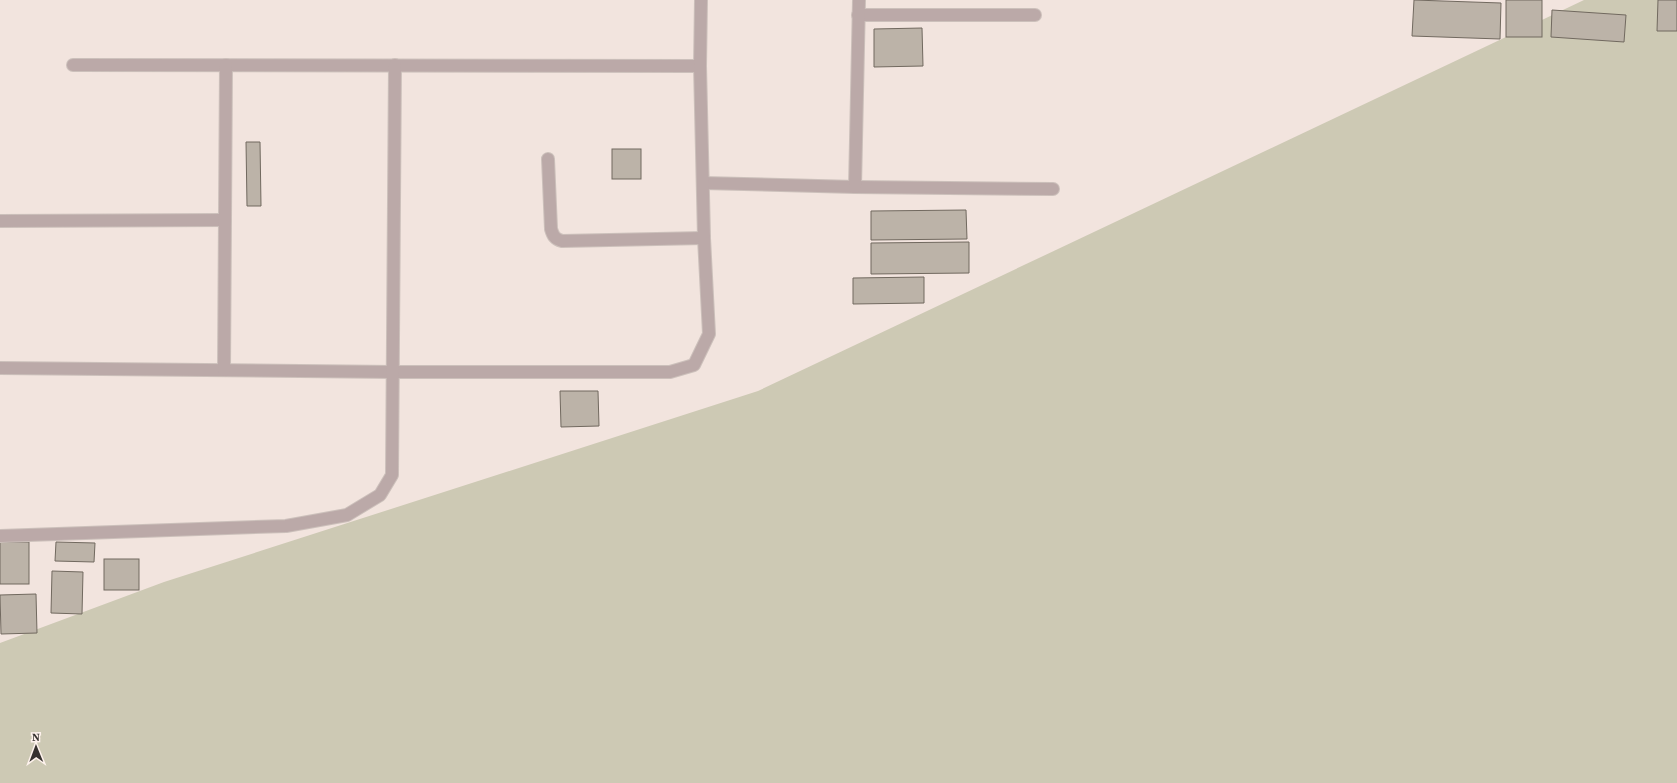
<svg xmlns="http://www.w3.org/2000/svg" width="1677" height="783" viewBox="0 0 1677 783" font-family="'Source Serif 4',serif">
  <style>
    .green { fill: #cdc9b4 }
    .building { fill: #bcb3a8; stroke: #71695f }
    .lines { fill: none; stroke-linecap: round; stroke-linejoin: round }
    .minor-casing { stroke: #ccc0bb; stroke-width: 14 }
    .minor { stroke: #bba9a8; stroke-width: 12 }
  </style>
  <rect width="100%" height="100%" fill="#f2e4de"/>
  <polygon class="green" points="1584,0 1677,0 1677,783 0,783 0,643 164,582 758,391"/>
  <g class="building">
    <polygon points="1414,0 1501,3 1500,39 1412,36"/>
    <rect x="1506" y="0" width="36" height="37"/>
    <polygon points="1658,0 1677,0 1677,31 1657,31"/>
    <polygon points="1552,10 1626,15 1624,42 1551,37"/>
    <polygon points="922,28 923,66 874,67 874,29"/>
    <polygon points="246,142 260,142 261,206 247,206"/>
    <rect x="612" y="149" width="29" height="30"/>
    <polygon points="966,210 967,239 871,240 871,211"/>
    <polygon points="969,242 969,273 871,274 871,243"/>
    <polygon points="924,277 924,303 853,304 853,278"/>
    <polygon points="560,391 598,391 599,426 561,427"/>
    <rect x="0" y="542" width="29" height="42"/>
    <polygon points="56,542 95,543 94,562 55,561"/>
    <rect x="104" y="559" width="35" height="31"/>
    <polygon points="52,571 83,572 82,614 51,613"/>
    <polygon points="36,594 37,633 1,634 0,595"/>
  </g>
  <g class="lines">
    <g class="minor-casing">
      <g id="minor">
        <polyline points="858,15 1035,15"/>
        <polyline points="73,65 700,66"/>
        <path d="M548,159l3,70c2,7 4,10 11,12l142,-3"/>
        <polyline points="703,183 855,187 1053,189"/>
        <polyline points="855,187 859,0"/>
        <polyline points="0,221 225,220"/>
        <polyline points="0,368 393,372 670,372 694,365 709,334 704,238 700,66 701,0"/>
        <polyline points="224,370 226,65"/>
        <polyline points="0,536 286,526 347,515 380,495 392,475 395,65"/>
      </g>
    </g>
    <use href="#minor" class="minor"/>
  </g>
  <g transform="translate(36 747) rotate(359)" stroke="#fef2ed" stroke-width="3" paint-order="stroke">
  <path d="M0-3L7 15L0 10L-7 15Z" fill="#36312f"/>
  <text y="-6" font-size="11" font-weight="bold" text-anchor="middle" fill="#36312f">N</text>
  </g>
</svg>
